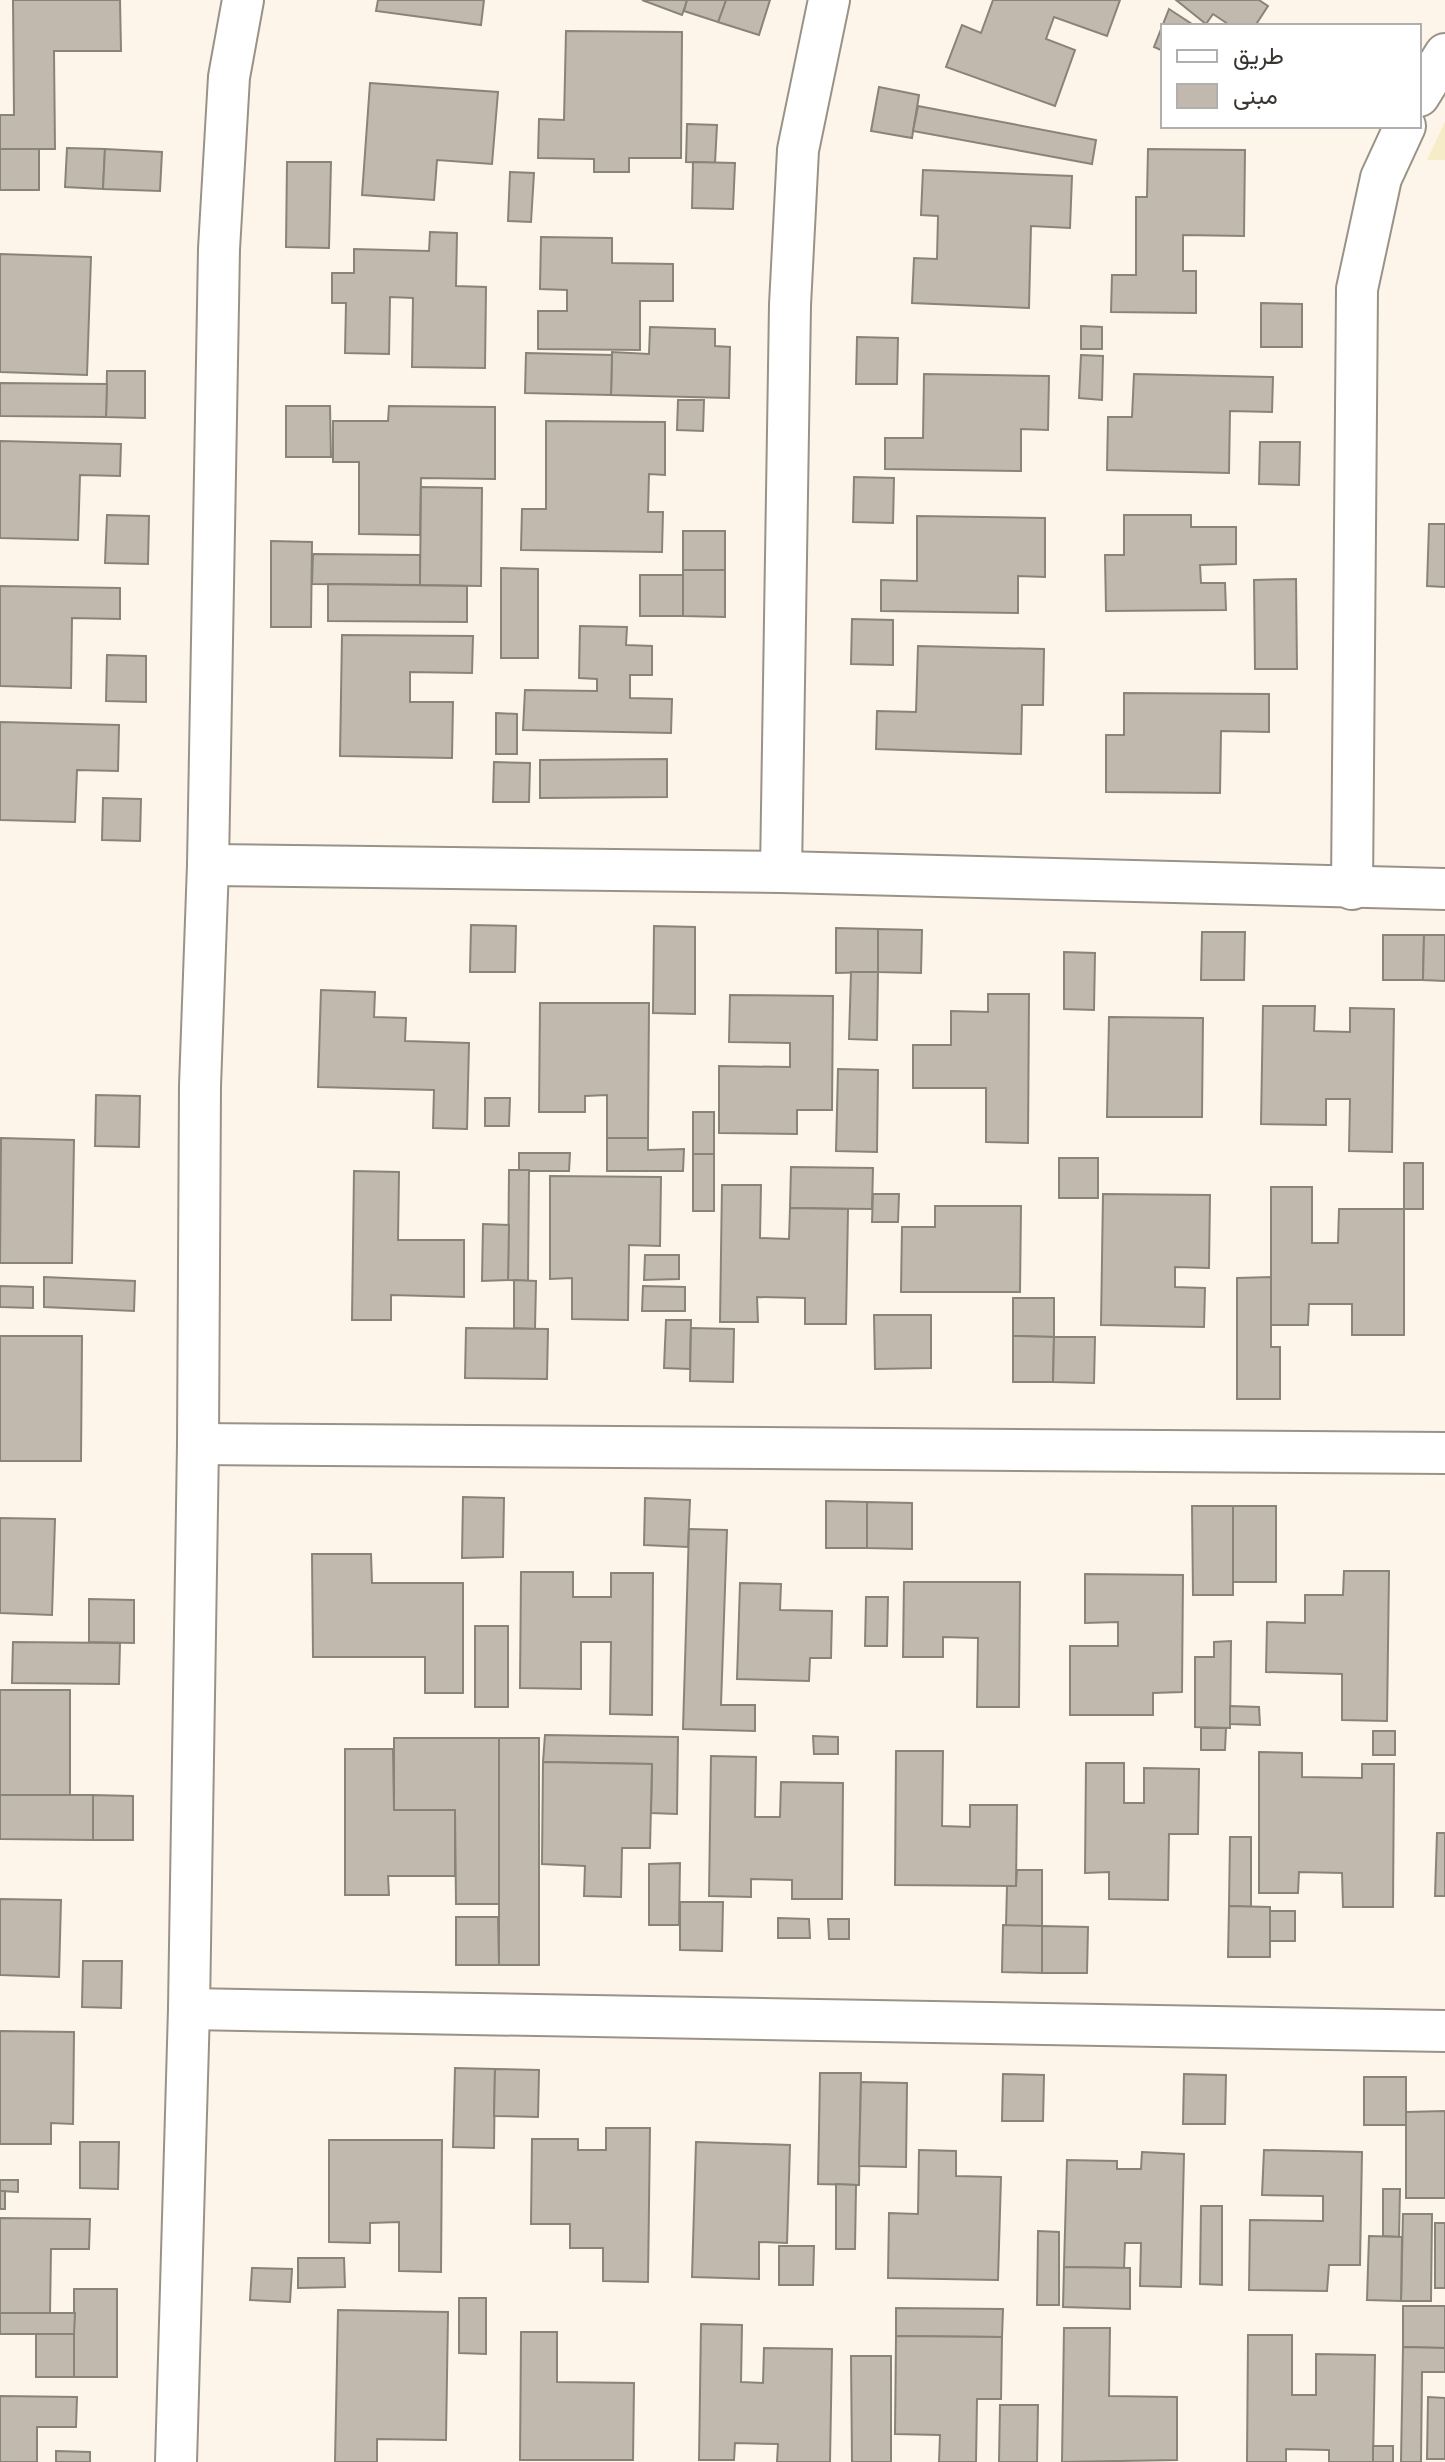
<svg xmlns="http://www.w3.org/2000/svg" width="1445" height="2462" font-family="Mulish,Vazirmatn,sans-serif">
<style>
.sand{fill:#f6ecc7}
.building{fill:#c1b9ae;stroke:#8a8379;stroke-width:2}
.lines{fill:none;stroke-linecap:round;stroke-linejoin:round}
.minor-casing{stroke:#999287;stroke-width:44}
.minor{stroke:#fff;stroke-width:40}
</style>
<rect width="100%" height="100%" fill="#fdf5e9"/>
<path class="sand" d="M1445,122V160H1427Z"/>
<g class="building">
<path d="M13,0H120L121,51H54L55,149H0V115H14Z"/>
<path d="M378,0H484L481,25L376,11Z"/>
<path d="M642,0H685L687,1L682,15Z"/>
<path d="M726,0H770L759,35L718,22Z"/>
<path d="M726,0L718,22L684,11L687,0Z"/>
<path d="M993,0H992H1120L1107,36L1054,17L1046,39L1075,50L1055,106L946,67L962,25L981,33Z"/>
<path d="M1176,0H1259L1268,6L1255,26H1231L1213,14L1206,24Z"/>
<path d="M1169,9L1195,26H1163V51L1154,47Z"/>
<path d="M566,31L682,32L681,158H629V172H594V159L538,158L539,119L564,120Z"/>
<path d="M370,83L498,92L492,164L437,160L434,200L362,195Z"/>
<path d="M879,87L919,95L912,138L871,131Z"/>
<path d="M918,106L1096,140L1092,164L913,131Z"/>
<path d="M687,124L717,125L715,163L686,162Z"/>
<path d="M67,148L105,149L103,189L65,187Z"/>
<rect x="0" y="149" width="39" height="41"/>
<path d="M105,149L162,152L160,191L103,189Z"/>
<path d="M1148,149L1245,150L1244,236L1183,235V271H1196V313L1111,312L1112,275H1136V197H1147Z"/>
<path d="M287,162H331L329,248L286,247Z"/>
<path d="M693,162L735,163L733,209L692,208Z"/>
<path d="M923,170L1072,176L1070,228L1031,226L1029,308L912,303L914,258L937,259L938,216L921,215Z"/>
<path d="M510,172L534,173L531,222L508,221Z"/>
<path d="M430,232L457,233L456,286L486,287L485,368L412,367L413,298L390,297L389,354L345,353L346,303H332V273H354V249L429,251Z"/>
<path d="M541,237L612,238V263L673,264V301H640V350L538,349V311H567V290L540,289Z"/>
<path d="M0,254L91,257L87,375L0,372Z"/>
<path d="M1261,303L1302,304V347H1261Z"/>
<path d="M1081,326L1102,327V349H1081Z"/>
<path d="M650,327L715,329V346L730,347L729,398L611,395L612,352L649,354Z"/>
<path d="M857,337L898,338L897,384H856Z"/>
<path d="M526,353L612,355L611,395L525,393Z"/>
<path d="M1081,355L1103,356L1102,400L1079,398Z"/>
<path d="M107,371H145V418L106,417Z"/>
<path d="M924,374L1049,376L1048,430L1021,429V471L885,469V438H923Z"/>
<path d="M1134,374L1273,377L1272,412L1230,411L1229,473L1107,470L1108,417H1132Z"/>
<path d="M0,383L107,384L106,417L0,416Z"/>
<path d="M678,400H704L703,431L677,430Z"/>
<path d="M286,406H330L331,457H286Z"/>
<path d="M389,406L495,407V479L421,478L420,535L359,534V462H333V421H388Z"/>
<path d="M546,421L665,422V475L649,474L648,512H663L662,552L521,550L522,509H546Z"/>
<path d="M0,441L121,444L120,476L80,475L78,540L0,538Z"/>
<path d="M1260,442H1300L1299,485L1259,484Z"/>
<path d="M854,477L894,478L893,523L853,522Z"/>
<path d="M421,487L482,488L481,586L420,585Z"/>
<path d="M107,515L149,516L148,564L105,563Z"/>
<path d="M1124,515H1191V527H1236V564L1200,565L1201,583H1225L1226,610L1106,611L1105,555H1124Z"/>
<path d="M917,516L1045,518V577L1018,576V613L881,611V580L917,581Z"/>
<path d="M1429,524H1445V587L1427,586Z"/>
<rect x="683" y="531" width="42" height="39"/>
<path d="M271,541L312,542L311,627H271Z"/>
<path d="M313,554L420,555V585L312,584Z"/>
<path d="M501,568L538,569V658H501Z"/>
<path d="M683,570H725V617L683,616Z"/>
<rect x="640" y="575" width="43" height="41"/>
<path d="M1296,579L1297,669H1255L1254,580Z"/>
<path d="M328,584L467,586V622L328,621Z"/>
<path d="M0,586L120,588V619L72,618L71,688L0,686Z"/>
<path d="M852,619L893,620V665L851,664Z"/>
<path d="M580,626L627,627L626,645L652,646V675H630V698L672,699L671,733L523,730L525,690L597,691V679L579,678Z"/>
<path d="M342,635L473,636L472,673L410,672V702H453L452,758L340,756Z"/>
<path d="M918,646L1044,649L1043,705H1022L1021,754L876,749L877,711L916,712Z"/>
<path d="M107,655L146,656V702L106,701Z"/>
<path d="M1124,693L1269,694V732L1221,731L1220,793L1106,792V735H1124Z"/>
<path d="M496,713L517,714V754H496Z"/>
<path d="M0,722L119,725L118,771L77,770L75,822L0,820Z"/>
<path d="M667,759V797L540,798V760Z"/>
<path d="M494,762L530,763L529,802H493Z"/>
<path d="M103,798L141,799L140,841L102,840Z"/>
<path d="M471,925L516,926L515,972H470Z"/>
<path d="M654,926L695,927V1014L653,1013Z"/>
<path d="M836,928L878,929V972L836,973Z"/>
<path d="M878,929L922,930L921,973L878,972Z"/>
<path d="M1202,932H1245L1244,980H1201Z"/>
<path d="M1383,935H1424L1423,980H1383Z"/>
<path d="M1424,935H1445V981L1423,980Z"/>
<path d="M1064,952L1095,953L1094,1010L1064,1009Z"/>
<path d="M851,972H878L877,1040L849,1039Z"/>
<path d="M321,990L375,992L374,1017L406,1018L405,1041L469,1043L467,1129L433,1128L434,1090L318,1087Z"/>
<path d="M988,994H1029L1028,1143L986,1142V1088H913V1045H951V1011L988,1012Z"/>
<path d="M730,995L833,996L832,1110H797V1134L719,1133V1066L790,1067V1043L729,1042Z"/>
<path d="M540,1003H649L648,1138H607V1095L585,1096V1112H539Z"/>
<path d="M1263,1006H1315L1314,1031L1350,1032V1008L1394,1009L1392,1152L1349,1151L1350,1099H1326V1125L1261,1124Z"/>
<path d="M1109,1017L1203,1018L1202,1117H1107Z"/>
<path d="M838,1069L878,1070L877,1152L836,1151Z"/>
<path d="M96,1095L140,1096L139,1147L95,1146Z"/>
<path d="M485,1098H510L509,1126H485Z"/>
<rect x="693" y="1112" width="21" height="42"/>
<path d="M1,1138L74,1140L72,1263H0Z"/>
<path d="M607,1138H648V1150L684,1149L683,1171H607Z"/>
<path d="M519,1153H570L569,1171H519Z"/>
<rect x="693" y="1154" width="21" height="57"/>
<rect x="1059" y="1158" width="39" height="40"/>
<rect x="1404" y="1163" width="19" height="46"/>
<path d="M791,1167L873,1168L872,1209L790,1208Z"/>
<path d="M509,1170H529L528,1281L508,1280Z"/>
<path d="M354,1171L399,1172L398,1240H464V1297L391,1295V1320H352Z"/>
<path d="M550,1176L661,1177L660,1246L629,1245L628,1320L572,1319V1278L550,1279Z"/>
<path d="M722,1185H761L760,1238L789,1239L790,1208L848,1209L846,1324H805V1298L757,1297L758,1322H720Z"/>
<path d="M1271,1187H1312V1243H1338L1339,1209H1404V1335H1352V1304H1309L1308,1325H1271Z"/>
<path d="M873,1194H899L898,1222H872Z"/>
<path d="M1103,1194L1210,1195L1209,1268L1175,1267V1287L1205,1288L1204,1327L1101,1325Z"/>
<path d="M935,1206H1021L1020,1292H901L902,1227H935Z"/>
<path d="M483,1224L509,1225L508,1280L482,1281Z"/>
<path d="M645,1255H679V1279L644,1280Z"/>
<path d="M44,1277L135,1281L134,1311L44,1307Z"/>
<path d="M1271,1277V1347H1280V1399H1237V1278Z"/>
<path d="M514,1280L536,1281L535,1329L514,1328Z"/>
<path d="M0,1286L33,1287V1308L0,1307Z"/>
<path d="M643,1286L685,1287V1311H642Z"/>
<path d="M1013,1298H1054V1337L1013,1336Z"/>
<path d="M874,1315H931V1368L875,1369Z"/>
<path d="M666,1320H691L690,1369L664,1368Z"/>
<path d="M466,1328L548,1329L547,1379L465,1378Z"/>
<path d="M691,1328L734,1329L733,1382L690,1381Z"/>
<path d="M0,1336H82L81,1461H0Z"/>
<path d="M1013,1336L1054,1337L1053,1382H1013Z"/>
<path d="M1054,1337H1095L1094,1383L1053,1382Z"/>
<path d="M463,1497L504,1498L503,1557L462,1558Z"/>
<path d="M645,1498L690,1500L688,1547L644,1545Z"/>
<path d="M826,1501L867,1502V1548H826Z"/>
<path d="M867,1502L912,1503V1549L867,1548Z"/>
<path d="M1192,1506H1233V1595H1193Z"/>
<rect x="1233" y="1506" width="43" height="76"/>
<path d="M0,1518L55,1519L52,1615L0,1613Z"/>
<path d="M689,1529L727,1530L721,1705H755V1731L683,1729Z"/>
<path d="M312,1554H371L372,1583H463V1693H425V1657H313Z"/>
<path d="M1344,1571H1389L1387,1721L1342,1720V1674L1266,1672L1267,1622L1305,1623V1595H1343Z"/>
<path d="M521,1572H573V1597H611V1573H653L652,1715L610,1714L611,1642H581V1689L520,1688Z"/>
<path d="M1085,1574L1183,1575L1182,1692L1153,1693V1715H1070V1646H1118V1622L1085,1623Z"/>
<path d="M904,1582H1020L1019,1707H977L978,1638L943,1637V1657H903Z"/>
<path d="M740,1583L781,1584L780,1610L832,1611L831,1658H810L809,1681L737,1679Z"/>
<path d="M866,1597H888L887,1646H865Z"/>
<path d="M89,1599L134,1600V1643L89,1642Z"/>
<rect x="475" y="1626" width="33" height="81"/>
<path d="M1231,1641L1230,1728L1195,1727V1657H1214V1642Z"/>
<path d="M13,1642L120,1643L119,1684L12,1683Z"/>
<rect x="0" y="1690" width="70" height="105"/>
<path d="M1230,1706L1259,1707L1260,1725L1230,1724Z"/>
<path d="M1201,1728H1226L1225,1750H1201Z"/>
<rect x="1373" y="1731" width="22" height="24"/>
<path d="M545,1735L678,1737L677,1814L651,1813L652,1764L543,1762Z"/>
<path d="M813,1736L838,1737V1754H814Z"/>
<path d="M394,1738H499V1904H456L455,1810H394Z"/>
<rect x="499" y="1738" width="40" height="227"/>
<path d="M345,1749H393L394,1810H455V1876H388L389,1895H345Z"/>
<path d="M896,1751H943L942,1826L970,1827V1805H1017L1016,1886L895,1885Z"/>
<path d="M1259,1752L1302,1753V1777L1362,1778V1764H1394L1393,1907H1343L1342,1873L1299,1872L1298,1893H1259Z"/>
<path d="M711,1756L756,1757L755,1817H780L781,1782L843,1783L842,1899H792V1880L751,1879V1897L709,1896Z"/>
<path d="M543,1762L652,1764L650,1848H622L621,1897L584,1896L585,1866L542,1864Z"/>
<path d="M1086,1763H1124V1803H1144V1768L1199,1769L1198,1834H1169L1168,1900L1109,1899V1872L1085,1873Z"/>
<path d="M0,1795H93V1840L0,1839Z"/>
<path d="M93,1795L133,1796V1840H93Z"/>
<path d="M1437,1833H1445V1896H1435Z"/>
<path d="M1230,1837H1251V1907L1229,1906Z"/>
<path d="M680,1863L679,1925H649V1864Z"/>
<path d="M1017,1870H1042V1926H1006L1007,1886H1016Z"/>
<path d="M0,1899L61,1900L59,1977L0,1975Z"/>
<path d="M680,1902H723L722,1951L680,1950Z"/>
<path d="M1229,1906L1270,1907V1957H1228Z"/>
<rect x="1270" y="1911" width="25" height="30"/>
<path d="M456,1917H498L499,1965H456Z"/>
<path d="M778,1918L809,1919L810,1938H778Z"/>
<path d="M828,1919H849V1939H829Z"/>
<path d="M1003,1925L1042,1926V1973L1002,1972Z"/>
<path d="M1042,1926L1088,1927L1087,1973H1042Z"/>
<path d="M83,1961H122L121,2008L82,2007Z"/>
<path d="M0,2031L74,2032L73,2124L51,2123V2144H0Z"/>
<path d="M455,2068L495,2069L494,2148L453,2147Z"/>
<path d="M495,2069L539,2070L538,2117L494,2116Z"/>
<path d="M820,2073H861L859,2185L818,2184Z"/>
<path d="M1003,2074L1044,2075L1043,2121H1002Z"/>
<path d="M1184,2074L1226,2075L1225,2124H1183Z"/>
<rect x="1364" y="2077" width="42" height="48"/>
<path d="M861,2082L907,2083L906,2167L859,2166Z"/>
<path d="M1445,2111V2198H1406V2112Z"/>
<path d="M606,2128H650L648,2282L603,2281V2248H570V2224H531L532,2139H578V2150H606Z"/>
<path d="M329,2140H442L441,2272L399,2271V2222L370,2223V2243L329,2242Z"/>
<path d="M80,2142H119L118,2189L80,2188Z"/>
<path d="M696,2142L790,2145L787,2243L759,2242V2279L692,2277Z"/>
<path d="M919,2150L956,2151V2176L1001,2177L998,2280L888,2278L889,2213L918,2214Z"/>
<path d="M1264,2150L1362,2152L1360,2265H1329L1327,2291L1249,2290L1250,2220L1323,2221V2196L1262,2195Z"/>
<path d="M1142,2152L1184,2154L1181,2287L1140,2286L1141,2243H1125L1124,2268L1064,2267L1067,2160L1117,2161V2169H1141Z"/>
<path d="M0,2180H18V2192L0,2191Z"/>
<path d="M836,2184L856,2185L855,2249H836Z"/>
<path d="M1383,2189H1400L1399,2237L1383,2236Z"/>
<rect x="0" y="2191" width="5" height="18"/>
<path d="M1201,2206H1222V2285L1200,2284Z"/>
<path d="M1403,2214H1432L1431,2301H1401Z"/>
<path d="M0,2218L90,2219L89,2249H51L50,2314L0,2313Z"/>
<rect x="1435" y="2223" width="10" height="65"/>
<path d="M1038,2231L1059,2232V2305H1037Z"/>
<path d="M1369,2236L1402,2237L1401,2301L1367,2300Z"/>
<path d="M779,2246H814L813,2285H779Z"/>
<path d="M298,2258H344L345,2287L298,2288Z"/>
<path d="M1064,2267L1130,2268V2309L1063,2307Z"/>
<path d="M252,2268L292,2269L290,2302L250,2300Z"/>
<rect x="74" y="2289" width="43" height="88"/>
<path d="M459,2298H486V2354L459,2353Z"/>
<path d="M1403,2306H1445V2348L1403,2347Z"/>
<path d="M896,2308L1003,2309L1002,2337L896,2336Z"/>
<path d="M338,2310L448,2312L446,2440L377,2439V2462H335Z"/>
<path d="M0,2313H75L74,2334H0Z"/>
<path d="M701,2324L742,2325L741,2382L763,2383L764,2348L832,2349L830,2462H777L778,2444L735,2443L734,2460H699Z"/>
<path d="M1064,2328H1110L1109,2396L1177,2397V2460L1062,2462Z"/>
<path d="M521,2332H557V2382L634,2383L633,2460H520Z"/>
<rect x="36" y="2334" width="38" height="43"/>
<path d="M1248,2335H1292V2395H1316V2354L1375,2355L1373,2462H1329V2450L1286,2449V2462H1247Z"/>
<path d="M896,2336L1002,2337L1001,2399H977L976,2462H939L940,2435L895,2434Z"/>
<path d="M1403,2347L1445,2348V2372H1422L1421,2462H1401Z"/>
<path d="M851,2356H891V2462H852Z"/>
<path d="M0,2396L77,2397L76,2427H37V2462H0Z"/>
<path d="M1428,2397L1445,2398V2459H1427Z"/>
<path d="M1000,2405H1038L1037,2462H999Z"/>
<rect x="1373" y="2446" width="20" height="16"/>
<path d="M56,2451L90,2452V2462H56Z"/>
</g>
<g class="lines">
<defs>
<g id="minor">
<path d="M1419,96L1445,54"/>
<path d="M208,865L781,872L1445,889"/>
<path d="M781,872L790,305L798,150L829,0"/>
<path d="M1352,889L1357,289L1381,178L1405,126"/>
<path d="M198,1444L1445,1453"/>
<path d="M189,2009L1445,2031"/>
<path d="M176,2462L189,2009L198,1444L200,1086L208,865L219,249L229,77L243,0"/>
</g>
</defs>
<use href="#minor" class="minor-casing"/>
<use href="#minor" class="minor"/>
</g>
<rect x="1161" y="24" width="260" height="104" fill="#ffffff" stroke="#b0afad" stroke-width="2"/>
<rect x="1177" y="50" width="40" height="12" fill="#ffffff" stroke="#b0afad" stroke-width="2"/>
<text x="1233" y="64" font-size="24" fill="#393632">طريق</text>
<rect x="1177" y="84" width="40" height="24" fill="#c1b9ae" stroke="#b0afad" stroke-width="2"/>
<text x="1233" y="104" font-size="24" fill="#393632">مبنى</text>
</svg>
